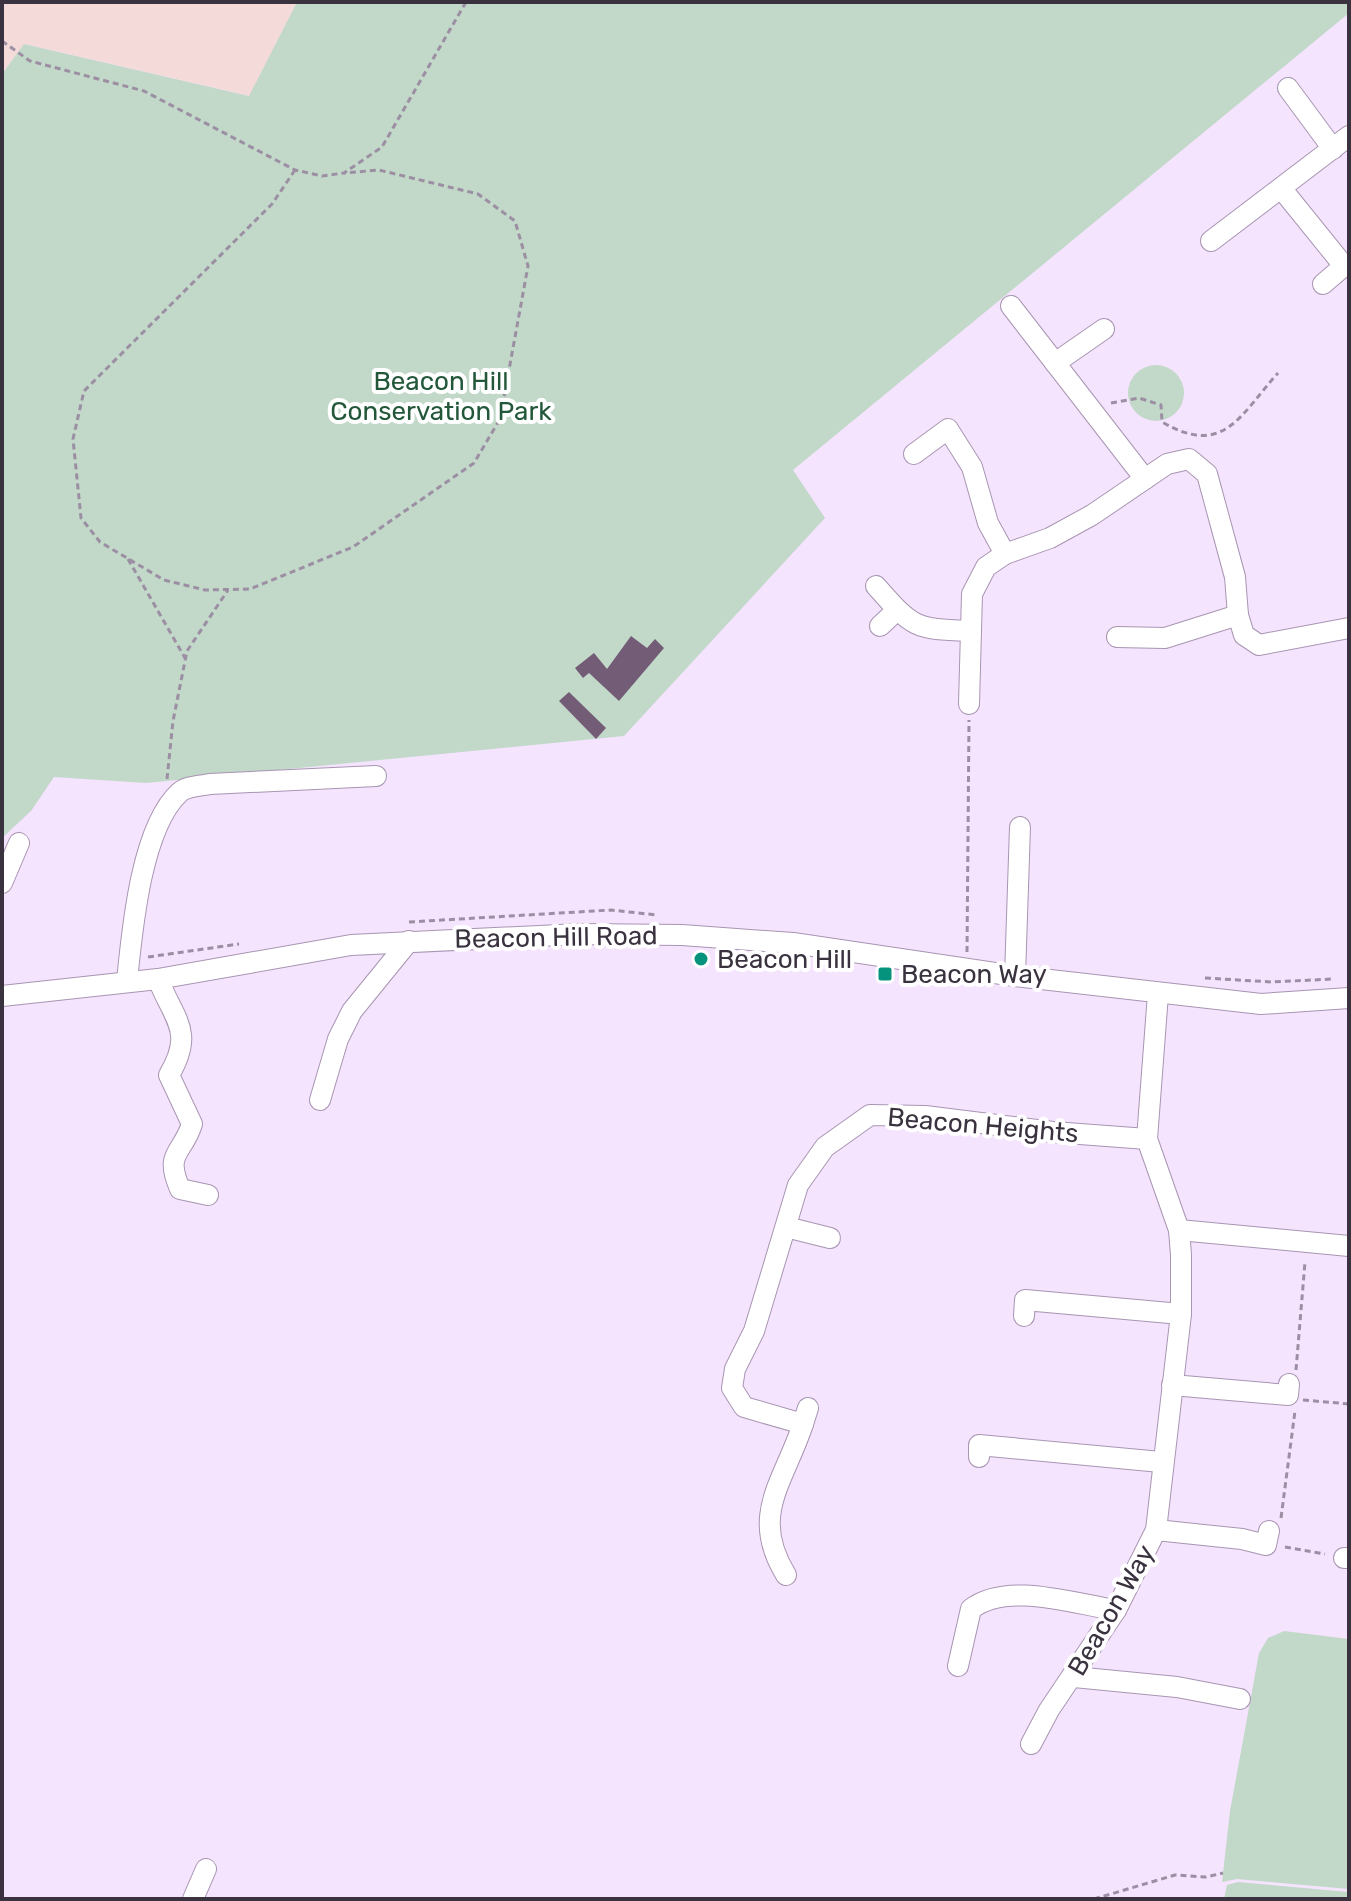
<svg xmlns="http://www.w3.org/2000/svg" width="1351" height="1901" font-family="Rubik,sans-serif">
<style>
.industrial{fill:#f5dada}
.green{fill:#c2d8c9}
.building{fill:#735c75}
.lines{fill:none;stroke-linecap:round;stroke-linejoin:round}
.minor-casing{stroke:#a895b2;stroke-width:22}
.path{stroke:#9c8fa3;stroke-width:3;stroke-dasharray:6 4;stroke-linecap:butt}
.minor{stroke:#fff;stroke-width:20}
.poi-dot{fill:#06937e;stroke:#fff;stroke-width:3}
.labels{text-anchor:middle;stroke-width:8;stroke-linejoin:round;paint-order:stroke}
.park-label{font-size:26px;fill:#225739;stroke:#fff}
.street-label{font-size:26px;fill:#3a323f;stroke:#fff}
.poi-label{font-size:26px;fill:#3a323f;stroke:#fff;text-anchor:start}
</style>
<rect width="100%" height="100%" fill="#f5e4fe"/>
<path class="industrial" d="M2,2H297L250,96L25,44L2,73Z"/>
<g class="green">
<path d="M297,2H1349V13L793,470L825,518L624,736L146,783L54,777L31,811L2,838V74L24,44L249,96Z"/>
<circle cx="1156" cy="393" r="28"/>
<path d="M1284,1631L1349,1639V1889L1237,1879L1222,1882L1230,1811L1259,1653L1268,1638Z"/>
<path d="M1238,1882L1349,1892V1899H1224L1227,1885Z"/>
</g>
<g class="building">
<path d="M631,636L647,648L655,639L664,648L619,701L589,673L583,678L575,668L594,653L607,669Z"/>
<path d="M569,692L606,728L596,739L559,701Z"/>
</g>
<g class="lines">
<defs>
<g id="minor">
<path d="M1288,88L1333,149"/>
<path d="M1281,188L1344,266L1323,284"/>
<path d="M1211,241L1349,136"/>
<path d="M1011,306L1145,479"/>
<path d="M1055,363L1104,329"/>
<path d="M914,454L948,429L972,467L988,523L1005,554"/>
<path d="M876,586C913,628 914,629 970,631"/>
<path d="M880,626L897,610"/>
<path d="M1117,637L1165,638L1238,615"/>
<path d="M969,704L972,594L986,567L1005,554L1050,538L1092,515L1167,464L1189,459L1207,474L1235,577L1238,615L1244,635L1259,645L1349,628"/>
<path d="M2,883L19,843"/>
<path d="M1015,976L1020,827"/>
<path d="M158,979C174,1020 195,1031 169,1075L192,1124C182,1155 164,1152 180,1189L208,1195"/>
<path d="M127,981C132,931 141,827 180,792C187,786 201,786 210,784L376,776"/>
<path d="M2,996L158,979L351,945L580,934L682,935L793,943L1015,976L1261,1004L1349,998"/>
<path d="M320,1100L338,1039L352,1011L409,941"/>
<path d="M786,1227L830,1238"/>
<path d="M1179,1230L1349,1246"/>
<path d="M1024,1316L1025,1300L1181,1314"/>
<path d="M1172,1385L1288,1395L1289,1384"/>
<path d="M808,1408L803,1424L744,1407L732,1388L735,1369L754,1331L798,1185L825,1147L870,1115L925,1116L1053,1132L1147,1139"/>
<path d="M979,1457V1445L1161,1462"/>
<path d="M1156,1530L1242,1539L1266,1545L1269,1531"/>
<path d="M1344,1558H1349"/>
<path d="M786,1575C749,1515 784,1482 803,1424"/>
<path d="M958,1666L971,1609C1007,1581 1074,1604 1116,1610"/>
<path d="M1074,1677L1177,1687L1240,1699"/>
<path d="M1031,1744L1049,1710L1116,1610L1156,1530L1181,1314V1255L1179,1230L1147,1139L1158,994"/>
<path d="M193,1899L206,1869"/>
</g>
</defs>
<use href="#minor" class="minor-casing"/>
<g class="path">
<path d="M2,41L30,61L144,91L295,170L322,176L344,173L382,147L466,2"/>
<path d="M295,170L272,204L84,391L73,439L81,518L100,542L164,580L205,590L250,589L353,547L474,463L500,419L528,266L515,221L478,194L379,170L344,173"/>
<path d="M1111,403L1139,398L1161,405L1162,422C1224,458 1240,415 1278,373"/>
<path d="M128,559L185,658"/>
<path d="M167,779L173,721L187,651L228,590"/>
<path d="M409,922L611,910L657,915"/>
<path d="M967,952L969,720"/>
<path d="M148,957L239,944"/>
<path d="M1205,978L1272,982L1333,979"/>
<path d="M1296,1370L1305,1262"/>
<path d="M1303,1400L1349,1404"/>
<path d="M1281,1518L1295,1411"/>
<path d="M1285,1547L1325,1554"/>
<path d="M1094,1899L1175,1875L1206,1877L1223,1873"/>
</g>
<use href="#minor" class="minor"/>
</g>
<g class="poi-dot">
<circle cx="701" cy="959" r="8"/>
<rect x="877" y="966" width="16" height="16" rx="4"/>
</g>
<g class="labels">
<g class="park-label">
<text x="441" y="390">Beacon Hill<tspan x="441" dy="30">Conservation Park</tspan></text>
</g>
<g class="street-label">
<text transform="translate(556 937) rotate(-1)" y="9">Beacon Hill Road</text>
<text transform="translate(983 1125) rotate(5)" y="9">Beacon Heights</text>
<text transform="translate(1111 1610) rotate(-60)" y="9">Beacon Way</text>
</g>
<g class="poi-label">
<text x="717" y="968">Beacon Hill</text>
<text x="901" y="983">Beacon Way</text>
</g>
</g>
<rect width="1351" height="1901" fill="none" stroke="#3a323f" stroke-width="8"/>
</svg>
